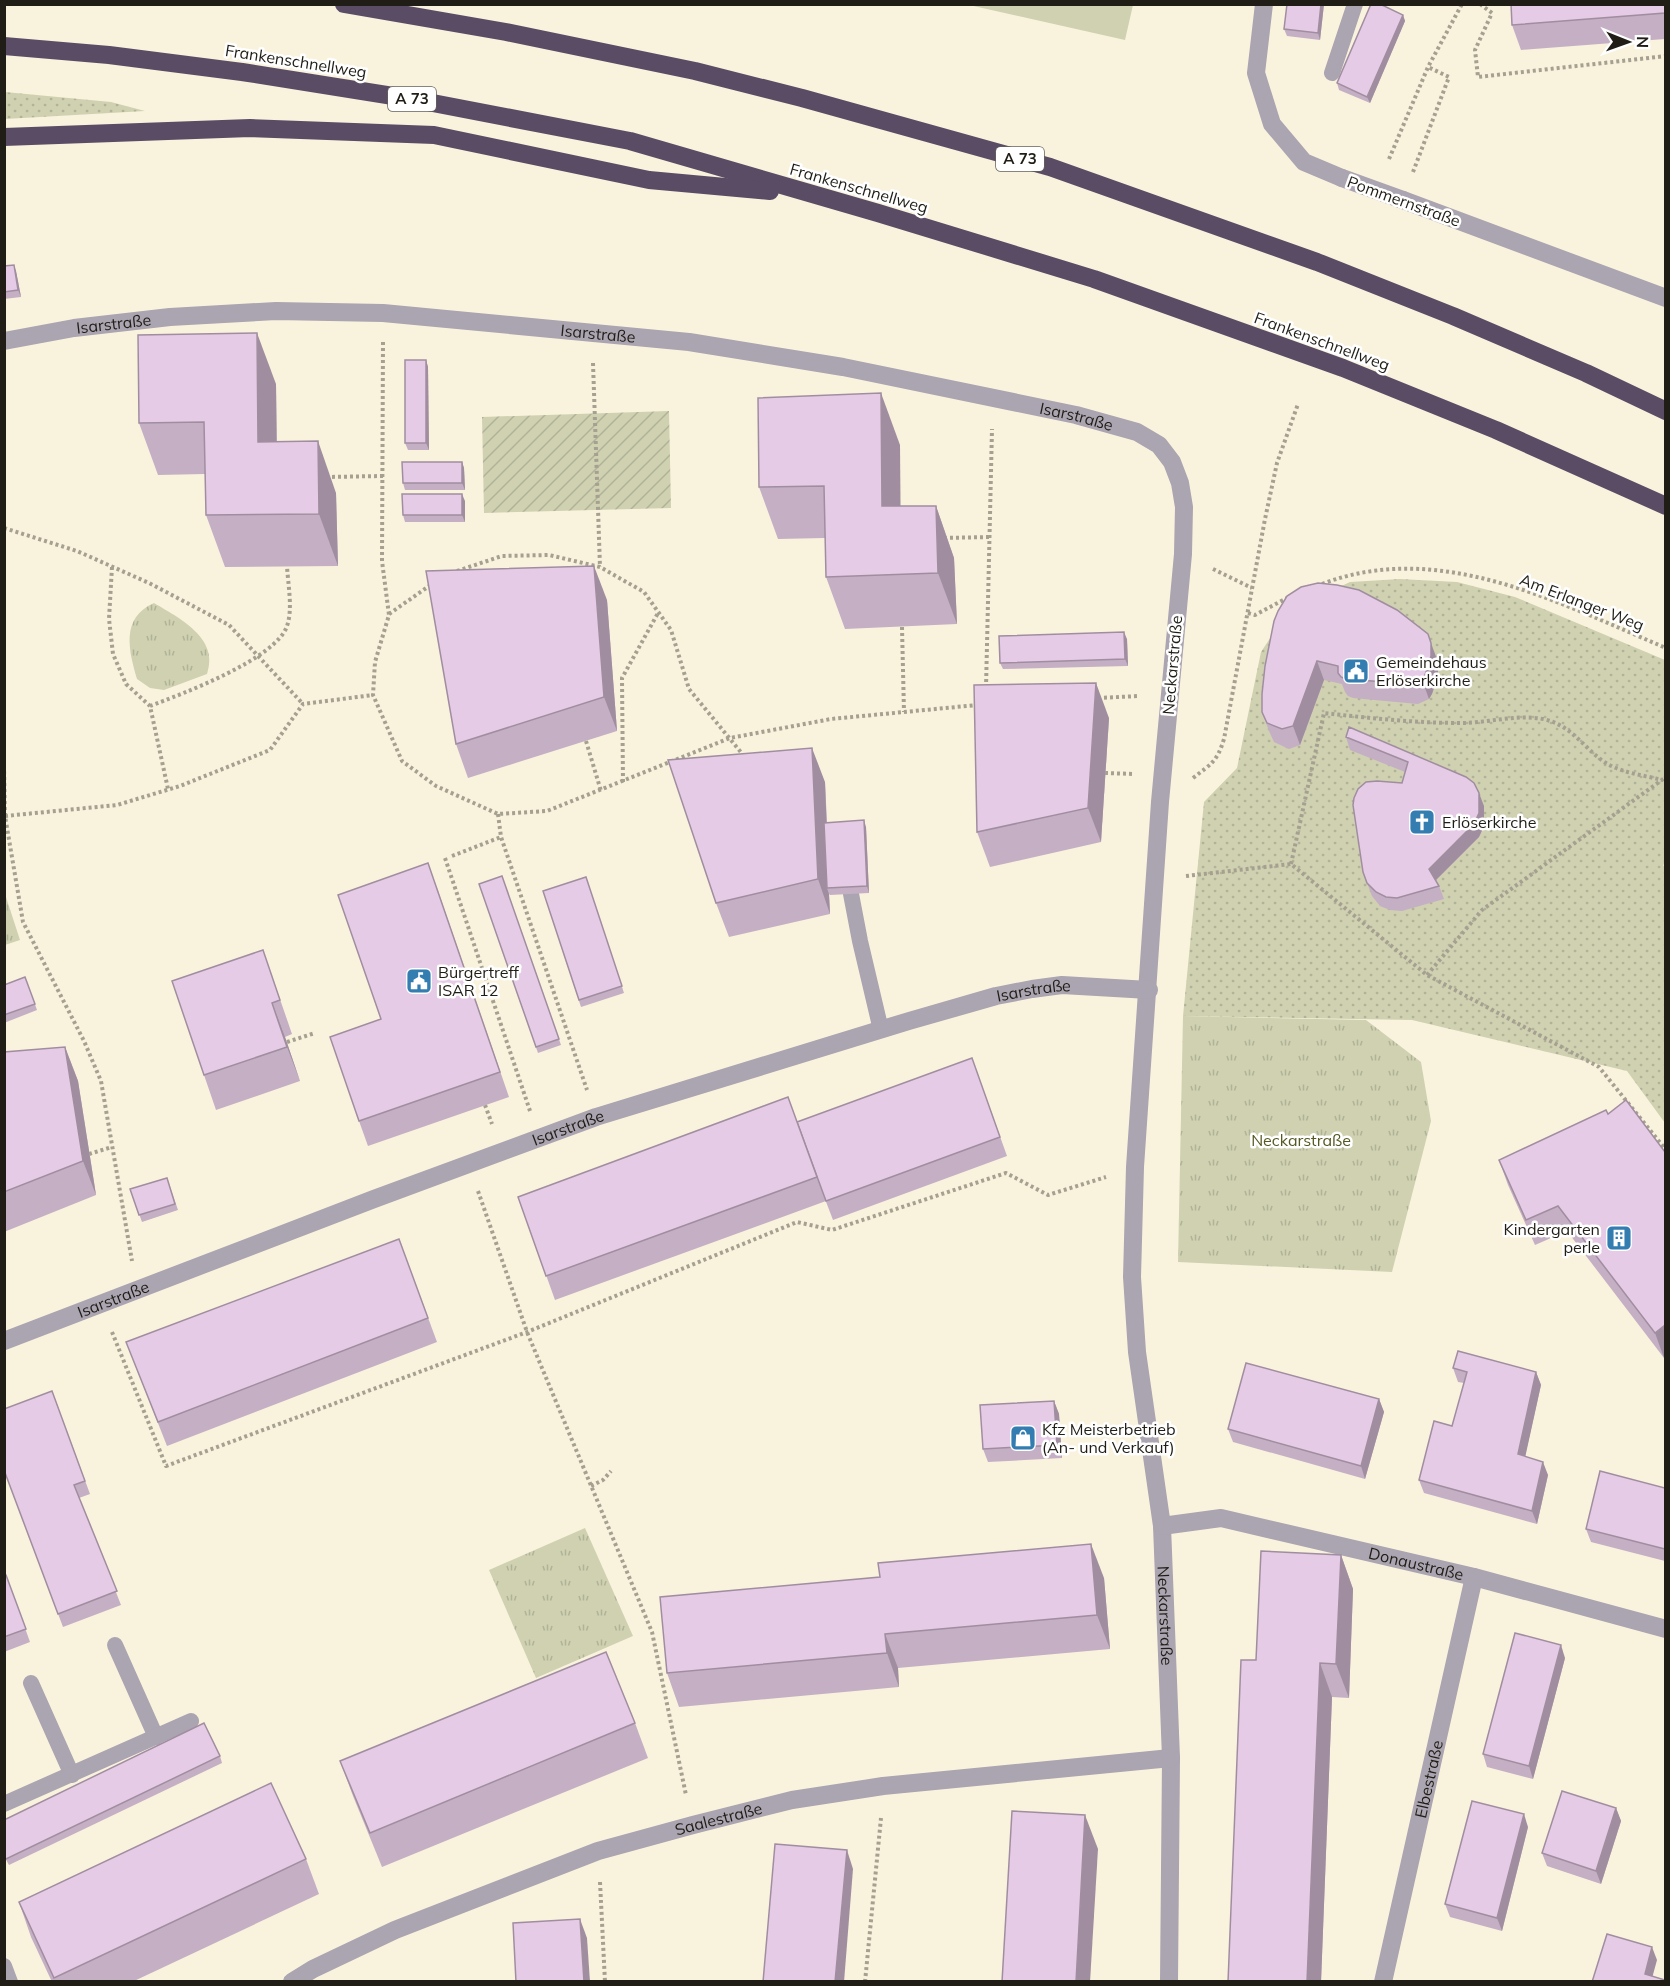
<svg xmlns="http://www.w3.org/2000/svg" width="1670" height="1986" font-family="Mulish,sans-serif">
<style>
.grass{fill:url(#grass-dots)}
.park{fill:url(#park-tufts)}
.garden{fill:url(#garden-furrows)}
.pitch{fill:#cfd1b1}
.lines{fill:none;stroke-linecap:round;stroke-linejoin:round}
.path{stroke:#a5a090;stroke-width:4;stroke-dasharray:3 3;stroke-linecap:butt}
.lane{stroke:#aba4b1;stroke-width:16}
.street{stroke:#aba4b1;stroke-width:18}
.highway{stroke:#5b4c66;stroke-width:18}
.street-bridge{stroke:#aba4b1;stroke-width:18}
.wall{fill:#c5afc5}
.shaded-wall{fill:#a08ea0}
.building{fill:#e5cbe5;stroke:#a08ea0;stroke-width:1.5}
.labels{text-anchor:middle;stroke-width:5;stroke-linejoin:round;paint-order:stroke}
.shield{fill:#fff;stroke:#63615c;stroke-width:1.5}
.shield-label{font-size:15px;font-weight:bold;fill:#201d16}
.street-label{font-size:16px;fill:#201d16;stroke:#fff}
.poi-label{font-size:16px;fill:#201d16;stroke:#fff;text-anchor:start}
.park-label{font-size:16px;fill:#565821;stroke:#fff}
</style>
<defs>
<pattern id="grass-dots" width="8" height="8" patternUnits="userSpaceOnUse" patternTransform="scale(1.5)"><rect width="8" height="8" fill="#cfd1b1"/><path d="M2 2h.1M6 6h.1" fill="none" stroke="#b1b398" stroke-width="1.8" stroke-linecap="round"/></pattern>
<pattern id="park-tufts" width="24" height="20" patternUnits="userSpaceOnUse" patternTransform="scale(1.5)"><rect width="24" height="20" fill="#cfd1b1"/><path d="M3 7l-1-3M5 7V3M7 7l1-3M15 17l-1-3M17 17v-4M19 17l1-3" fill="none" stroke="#b1b398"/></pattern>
<pattern id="garden-furrows" width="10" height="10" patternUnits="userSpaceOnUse" patternTransform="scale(1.5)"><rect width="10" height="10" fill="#cfd1b1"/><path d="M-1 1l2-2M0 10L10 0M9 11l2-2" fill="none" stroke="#b1b398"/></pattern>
</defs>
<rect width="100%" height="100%" fill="#f9f3de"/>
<g class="grass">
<path d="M5,92L111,102L145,111L5,119Z"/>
<path d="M1400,579L1457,582L1515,597L1665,660L1666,863L1663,865L1666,869L1665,1123L1627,1071L1412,1020L1183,1016L1204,802L1237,768L1261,652L1288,611L1350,582Z"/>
</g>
<g class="park">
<path d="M154,603C179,618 220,638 207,674L164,690L150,688L137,679C129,651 120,618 154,603Z"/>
<path d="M5,894L20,940L5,945H4Z"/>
<path d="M1183,1016L1366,1020L1421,1062L1431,1121L1392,1272L1178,1262Z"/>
<path d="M585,1528L633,1636L536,1678L489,1570Z"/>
</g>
<path class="garden" d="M669,411L671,508L484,513L482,417Z"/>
<path class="pitch" d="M969,5L1133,4V5L1125,40Z"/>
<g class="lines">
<g class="path">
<path d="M1480,4L1492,13L1475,50L1478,77L1666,56"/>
<path d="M1389,159L1428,67L1462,4"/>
<path d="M1413,172L1449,77L1428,67"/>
<path d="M383,342L382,561L389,615L375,662L373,695L402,761L436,786L498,814L547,811L730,738L831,719L977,705"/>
<path d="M593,363L600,567"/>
<path d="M326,477L383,476"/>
<path d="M4,528L77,551L149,583L229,625L303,704"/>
<path d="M944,538L989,537"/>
<path d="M112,567L109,619L113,654L126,684L150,706L168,789"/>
<path d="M1213,569L1252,588"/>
<path d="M457,571L502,556L549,555L600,567L644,592L671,630L689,689L744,756"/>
<path d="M1322,584C1439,539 1559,603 1666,648"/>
<path d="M1248,613L1255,615L1287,598"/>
<path d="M389,614L432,584"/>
<path d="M902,627L904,712"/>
<path d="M986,688L992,429"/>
<path d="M1098,698L1139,696"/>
<path d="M150,706C182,694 276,659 287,626C293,609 288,585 287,566"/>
<path d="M586,741L601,791"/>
<path d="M4,765L5,816L23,922L84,1041L101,1081L132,1261"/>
<path d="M1105,773L1134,774"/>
<path d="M1193,778C1211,764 1217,762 1224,739L1265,519L1277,463L1298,404"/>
<path d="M623,782L622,678L658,613"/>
<path d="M498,814L501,837L587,1090"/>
<path d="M5,816L117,805L180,786L270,750L303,704L373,695"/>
<path d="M452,856L501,837"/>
<path d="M445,858L530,1111"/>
<path d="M1291,864L1324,713C1369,718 1415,723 1461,723C1488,723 1516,714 1543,719C1572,725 1583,748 1606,763C1622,773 1643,775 1662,780"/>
<path d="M1186,876L1291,864L1427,975L1599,1067L1666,1150"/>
<path d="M1427,975L1482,910L1666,777"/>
<path d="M287,1042L315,1033"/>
<path d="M485,1105L492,1124"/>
<path d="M89,1154L112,1147"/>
<path d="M478,1191L527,1332L652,1632L686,1795"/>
<path d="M112,1332L166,1466L527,1332L797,1222L832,1230L1006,1173L1048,1195L1106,1177"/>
<path d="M591,1486L603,1480L611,1471"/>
<path d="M600,1882L605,1982"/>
<path d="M865,1982L881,1818"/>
</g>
<g class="lane">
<path d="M1332,73L1355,4"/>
<path d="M851,894L860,941L881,1030"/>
<path d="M115,1645L156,1737"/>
<path d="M31,1683L72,1775"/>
<path d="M4,1804L191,1721"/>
<path d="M4,1966L10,1982"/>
</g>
<g class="street">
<path d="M1264,4L1256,73L1272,124L1304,162L1342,178"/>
<path d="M1403,200L1666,298"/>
<path id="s1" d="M4,341L74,328L170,317L276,311L383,313L689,342L843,367L1076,415L1137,432L1159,445L1172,462L1180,483L1184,507L1183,554L1160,802L1135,1167L1132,1277L1137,1352L1162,1526L1171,1758L1169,1982"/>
<path id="s2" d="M4,1341L374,1199L596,1117L909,1021L996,996L1032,989L1062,985L1149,990"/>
<path id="s3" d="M1162,1526L1221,1518L1474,1577L1666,1629"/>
<path id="s4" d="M292,1982L313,1969L395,1930L598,1851L693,1825L792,1800L883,1786L1171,1758"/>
<path id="s5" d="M1383,1982L1474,1577"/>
</g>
<g class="highway">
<path d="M344,4L506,32L695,71L802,98L1050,167L1317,262L1453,316L1586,373L1666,411"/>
<path d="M4,46L109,55L242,72L412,99L630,141L878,213L1094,279L1343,368L1496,430L1666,506"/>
<path d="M4,137L250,128L434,135L649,180L770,191"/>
</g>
<path class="street-bridge" d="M1342,178L1403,200"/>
</g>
<g class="wall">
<path d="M1287,4H1324L1320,40L1287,36L1284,29Z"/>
<path d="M1665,4V39L1521,50L1512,25Z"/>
<path d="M1403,15L1405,21L1370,103L1339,90L1337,83Z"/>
<path d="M4,266L16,271L21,297L4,299Z"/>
<path d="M426,360L428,367L429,450H408L405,443Z"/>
<path d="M276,384L277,442L336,493L338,566L225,567L206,515L205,474L158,475L139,423Z"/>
<path d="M900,445V506H936L954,558L957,624L845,629L826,577L825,538L778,539L759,487Z"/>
<path d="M462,462L464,468L465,490H405L403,483Z"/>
<path d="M465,501V522H405L403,515Z"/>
<path d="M607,600L617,731L468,778L456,744Z"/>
<path d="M1274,621L1438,662V676L1432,694L1429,699L1418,704L1353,698L1348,696L1345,692L1342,684L1324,680L1300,745L1289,749L1274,742L1269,731L1262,712Z"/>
<path d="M1127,639L1128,666L1003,669L1000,663Z"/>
<path d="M1109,718L1101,842L990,867L977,832Z"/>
<path d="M1349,727L1484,806V826L1479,837L1436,880L1439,886L1444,899L1402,911L1390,910L1380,906L1372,896L1363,872L1402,783L1405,772L1350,750L1346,737Z"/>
<path d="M825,782L827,822L866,827L869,893L830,895L829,894L830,914L729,937L716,903Z"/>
<path d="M502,876L561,1045L538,1053L479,884Z"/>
<path d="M586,877L624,993L581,1007L543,891Z"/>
<path d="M437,888L509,1097L368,1146L359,1121L381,1019Z"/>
<path d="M263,950L292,1034L285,1037L300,1081L216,1110L204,1075Z"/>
<path d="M25,977L37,1010L4,1023V985Z"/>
<path d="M65,1047L78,1081L96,1195L4,1232V1052Z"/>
<path d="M972,1058L1007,1156L833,1220L820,1186L826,1201L555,1300L518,1197L801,1133Z"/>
<path d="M1606,1110L1664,1358L1567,1231L1535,1245L1508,1185L1499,1160Z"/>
<path d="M167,1178L178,1210L142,1222L130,1189Z"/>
<path d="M399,1239L437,1342L167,1446L126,1342Z"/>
<path d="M1453,1368L1536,1372L1541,1385L1525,1456L1548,1475L1537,1524L1424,1493L1419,1480L1452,1426L1464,1383L1458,1382Z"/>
<path d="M52,1391L90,1494L79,1498L121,1605L63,1627L4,1470Z"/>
<path d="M1379,1399L1384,1412L1365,1479L1233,1442L1228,1429Z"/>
<path d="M1054,1401L1059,1414L1062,1458L988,1462L983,1449Z"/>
<path d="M1665,1488V1561L1591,1542L1586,1529Z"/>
<path d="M1341,1555L1353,1589L1349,1698L1332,1697L1321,1982H1228L1256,1660Z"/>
<path d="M4,1575H6L30,1642L4,1652Z"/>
<path d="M1104,1578L1110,1649L898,1668L899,1687L679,1707L667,1673Z"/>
<path d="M1565,1658L1533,1779L1487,1767L1483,1754Z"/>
<path d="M635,1723L648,1758L382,1867L353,1796L340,1761Z"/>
<path d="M220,1756L222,1763L9,1865L4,1856V1820Z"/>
<path d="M1616,1808L1621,1821L1601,1884L1547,1866L1542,1853Z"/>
<path d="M1528,1827L1502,1931L1450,1917L1445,1904Z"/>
<path d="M306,1859L319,1894L132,1982H52L31,1937L19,1902Z"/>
</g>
<g class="shaded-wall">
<path d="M1321,4H1324L1320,40L1318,33Z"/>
<path d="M1403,15L1405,21L1370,103L1367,97Z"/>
<path d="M14,265L16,271L21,297L18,290Z"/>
<path d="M257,333L276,384L277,494L258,442Z"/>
<path d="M426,360L428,367L429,450L426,443Z"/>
<path d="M881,393L900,445L901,558L882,506Z"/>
<path d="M318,441L336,493L338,566L319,514Z"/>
<path d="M462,462L464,468L465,490L462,483Z"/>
<path d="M462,494L465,501V522L462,515Z"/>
<path d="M936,506L954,558L957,624L938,573Z"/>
<path d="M594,566L607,600L617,731L604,697Z"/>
<path d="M1124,632L1127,639L1128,666L1125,659Z"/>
<path d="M1431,643L1438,662V676L1432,694L1429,699L1422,680Z"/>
<path d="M1317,661L1324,680L1300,745L1293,726Z"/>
<path d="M1096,683L1109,718L1101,842L1088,808Z"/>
<path d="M812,748L825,782L829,888H827L829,894L830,914L818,879Z"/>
<path d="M1479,793L1484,806V826L1479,837L1434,882L1429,869Z"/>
<path d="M864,820L866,827L869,893L867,886Z"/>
<path d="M272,1003L285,1037L300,1081L287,1047Z"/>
<path d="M65,1047L78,1081L96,1195L83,1161Z"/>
<path d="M1665,1325V1357L1664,1358L1655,1333Z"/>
<path d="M1536,1372L1541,1385L1523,1467L1518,1454Z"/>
<path d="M1379,1399L1384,1412L1365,1479L1361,1466Z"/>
<path d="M1054,1401L1059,1414L1062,1458L1057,1445Z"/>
<path d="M1543,1462L1548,1475L1537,1524L1532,1511Z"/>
<path d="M1091,1544L1104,1578L1110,1649L1097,1615Z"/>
<path d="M1341,1555L1353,1589L1349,1698L1336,1664Z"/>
<path d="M885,1634L898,1668L899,1687L887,1653Z"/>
<path d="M1561,1645L1565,1658L1533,1779L1529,1766Z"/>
<path d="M1320,1663L1332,1697L1321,1982H1307Z"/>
<path d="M1616,1808L1621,1821L1601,1884L1596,1871Z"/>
<path d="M1524,1814L1528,1827L1502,1931L1497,1918Z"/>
<path d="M1085,1815L1098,1849L1090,1982H1076Z"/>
<path d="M847,1850L853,1869L844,1982H835Z"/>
<path d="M580,1919L587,1938L590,1982H584Z"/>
<path d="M1652,1947L1657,1960L1651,1982L1645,1974Z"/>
</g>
<g class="building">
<path d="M1287,4H1321L1318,33L1284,29Z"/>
<path d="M1371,4H1380L1403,15L1367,97L1337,83Z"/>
<path d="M1511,4H1665V13L1512,25Z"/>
<path d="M14,265L18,290L4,292V266Z"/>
<path d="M257,333L258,442L318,441L319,514L206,515L204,422L139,423L138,335Z"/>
<rect x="405" y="360" width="21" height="83"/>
<path d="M881,393L882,506H936L938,573L826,577L824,486L759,487L758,398Z"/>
<path d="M402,462H462V483H403Z"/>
<path d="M402,494H462V515H403Z"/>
<path d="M594,566L604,697L456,744L426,571Z"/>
<path d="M1318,583L1337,585L1359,590L1397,610L1428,634L1431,643V656L1425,675L1422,680L1411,684L1346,679L1341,677L1338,673V666L1317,661L1293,726L1282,729L1267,723L1262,712V694L1265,666L1274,621L1278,611L1287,596L1301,587Z"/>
<path d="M1124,632L1125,659L1000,663L999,636Z"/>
<path d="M1096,683L1088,808L977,832L974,685Z"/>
<path d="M1349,727L1466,777L1474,783L1479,793V813L1474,824L1429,869L1439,886L1397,898L1386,897L1376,892L1367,883L1363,872L1353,805L1354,798L1358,789L1366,782L1377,781L1402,783L1408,762L1346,737Z"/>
<path d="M812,748L818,879L716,903L668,760Z"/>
<path d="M864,820L867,886L827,888L824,823Z"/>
<path d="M428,863L500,1072L359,1121L330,1037L381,1019L338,895Z"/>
<path d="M502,876L559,1039L536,1047L479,884Z"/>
<path d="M586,877L622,986L579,1000L543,891Z"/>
<path d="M263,950L280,1000L272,1003L287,1047L204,1075L172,981Z"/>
<path d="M25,977L35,1004L4,1015V985Z"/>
<path d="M65,1047L83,1161L4,1192V1052Z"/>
<path d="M972,1058L1000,1137L826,1201L797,1122Z"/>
<path d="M788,1097L817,1177L546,1276L518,1197Z"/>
<path d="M1626,1100L1665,1152V1325L1655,1333L1558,1206L1526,1220L1499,1160L1606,1110L1608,1114Z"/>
<path d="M167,1178L175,1204L139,1215L130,1189Z"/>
<path d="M399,1239L428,1318L158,1422L126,1342Z"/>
<path d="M1458,1351L1536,1372L1518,1454L1543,1462L1532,1511L1419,1480L1434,1421L1452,1426L1467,1372L1453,1368Z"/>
<path d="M1246,1363L1379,1399L1361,1466L1228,1429Z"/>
<path d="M52,1391L85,1481L74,1485L117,1591L58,1614L4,1470V1409Z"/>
<path d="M1054,1401L1057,1445L983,1449L980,1405Z"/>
<path d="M1600,1471L1665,1488V1549L1586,1529Z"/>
<path d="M1091,1544L1097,1615L885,1634L887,1653L667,1673L660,1597L880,1577L878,1563Z"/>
<path d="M1261,1551L1341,1555L1336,1664L1320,1663L1307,1982H1228L1241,1660H1256Z"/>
<path d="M4,1575H6L26,1629L4,1637Z"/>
<path d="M1515,1633L1561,1645L1529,1766L1483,1754Z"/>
<path d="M606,1652L635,1723L370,1833L340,1761Z"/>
<path d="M204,1723L220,1756L6,1859L4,1855V1820Z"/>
<path d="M271,1783L306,1859L54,1978L19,1902Z"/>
<path d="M1562,1791L1616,1808L1596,1871L1542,1853Z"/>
<path d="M1472,1801L1524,1814L1497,1918L1445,1904Z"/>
<path d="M1012,1811L1085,1815L1076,1982H1002Z"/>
<path d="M775,1844L847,1850L835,1982H763Z"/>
<path d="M580,1919L584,1982H516L513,1923Z"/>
<path d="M1607,1934L1652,1947L1645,1974L1665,1980V1982H1592Z"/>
</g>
<defs>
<symbol id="civic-square" viewBox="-11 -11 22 22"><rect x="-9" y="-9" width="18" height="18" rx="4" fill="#337db1" stroke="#fff"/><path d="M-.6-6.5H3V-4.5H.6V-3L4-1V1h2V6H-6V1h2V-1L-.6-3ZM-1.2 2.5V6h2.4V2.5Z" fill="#fff"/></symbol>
<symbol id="church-square" viewBox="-11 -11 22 22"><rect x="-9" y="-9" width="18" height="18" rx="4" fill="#337db1" stroke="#fff"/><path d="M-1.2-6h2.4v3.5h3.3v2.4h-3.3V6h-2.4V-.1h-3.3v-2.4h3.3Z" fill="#fff"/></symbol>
<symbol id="building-square" viewBox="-11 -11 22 22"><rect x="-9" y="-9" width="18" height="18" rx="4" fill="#337db1" stroke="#fff"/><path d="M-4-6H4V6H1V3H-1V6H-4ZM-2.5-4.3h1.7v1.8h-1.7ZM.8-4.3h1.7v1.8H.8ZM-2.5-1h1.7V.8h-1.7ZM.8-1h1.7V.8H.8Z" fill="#fff"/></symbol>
<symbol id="shop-square" viewBox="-11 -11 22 22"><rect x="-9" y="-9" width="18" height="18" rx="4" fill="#337db1" stroke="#fff"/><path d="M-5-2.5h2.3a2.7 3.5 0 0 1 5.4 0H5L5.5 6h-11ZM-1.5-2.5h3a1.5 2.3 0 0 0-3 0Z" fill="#fff"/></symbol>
</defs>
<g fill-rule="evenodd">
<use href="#civic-square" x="1341" y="656" width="30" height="30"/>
<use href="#church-square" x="1407" y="807" width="30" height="30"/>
<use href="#civic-square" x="404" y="966" width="30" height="30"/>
<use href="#building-square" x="1604" y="1223" width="30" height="30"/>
<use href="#shop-square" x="1008" y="1423" width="30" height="30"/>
</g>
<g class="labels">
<g class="shield">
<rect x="388" y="87" width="48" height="24" rx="4.5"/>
<rect x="996" y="147" width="48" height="24" rx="4.5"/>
</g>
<g class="shield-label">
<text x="412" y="104">A 73</text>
<text x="1020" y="164">A 73</text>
</g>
<g class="street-label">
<text transform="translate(296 61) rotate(9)" y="6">Frankenschnellweg</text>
<text transform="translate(859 188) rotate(16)" y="6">Frankenschnellweg</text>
<text transform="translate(1404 201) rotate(20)" y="6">Pommernstraße</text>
<text dy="6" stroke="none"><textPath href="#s1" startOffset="111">Isarstraße</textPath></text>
<text dy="6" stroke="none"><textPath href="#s1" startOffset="597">Isarstraße</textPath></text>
<text transform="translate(1322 341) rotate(20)" y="6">Frankenschnellweg</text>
<text dy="6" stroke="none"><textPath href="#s1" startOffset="1083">Isarstraße</textPath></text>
<text transform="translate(1582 602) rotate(21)" y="6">Am Erlanger Weg</text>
<text transform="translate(1172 665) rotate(-85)" y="6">Neckarstraße</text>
<text dy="6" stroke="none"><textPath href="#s2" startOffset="1089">Isarstraße</textPath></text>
<text dy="6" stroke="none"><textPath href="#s2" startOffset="603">Isarstraße</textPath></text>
<text dy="6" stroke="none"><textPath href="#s2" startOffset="117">Isarstraße</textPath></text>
<text dy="6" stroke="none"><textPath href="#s3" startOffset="260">Donaustraße</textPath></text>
<text dy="6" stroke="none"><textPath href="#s1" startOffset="2352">Neckarstraße</textPath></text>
<text dy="6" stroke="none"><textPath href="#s5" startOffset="208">Elbestraße</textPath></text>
<text dy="6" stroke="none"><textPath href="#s4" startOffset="458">Saalestraße</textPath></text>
</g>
<g class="poi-label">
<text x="1376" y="668">Gemeindehaus<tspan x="1376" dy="18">Erlöserkirche</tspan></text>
<text x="1442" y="828">Erlöserkirche</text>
<text x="438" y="978">Bürgertreff<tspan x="438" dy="18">ISAR 12</tspan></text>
<text x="1600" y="1235" text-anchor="end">Kindergarten<tspan x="1600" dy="18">perle</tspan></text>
<text x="1042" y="1435">Kfz Meisterbetrieb<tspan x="1042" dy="18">(An- und Verkauf)</tspan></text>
</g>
<g class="park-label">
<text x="1301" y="1146">Neckarstraße</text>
</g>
</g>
<rect width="1670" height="1986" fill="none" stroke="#201d16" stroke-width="12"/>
<g transform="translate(1628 42) rotate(91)" stroke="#ffffff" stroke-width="4.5" paint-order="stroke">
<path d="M0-4.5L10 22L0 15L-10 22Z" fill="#201d16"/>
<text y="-9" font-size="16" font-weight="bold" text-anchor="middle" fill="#201d16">N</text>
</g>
</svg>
